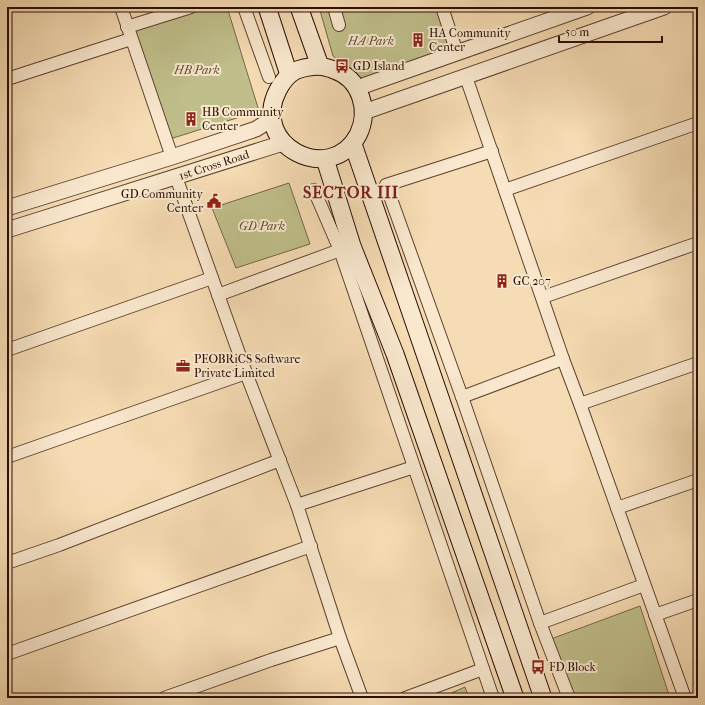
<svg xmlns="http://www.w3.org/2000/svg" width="705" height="705" font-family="'IM FELL French Canon',serif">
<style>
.green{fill:#c0bf8b;stroke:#756647}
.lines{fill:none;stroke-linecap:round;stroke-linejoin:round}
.minor-casing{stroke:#5d412f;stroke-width:14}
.tertiary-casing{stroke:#5d412f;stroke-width:17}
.secondary-casing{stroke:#2a0d03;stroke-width:19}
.minor{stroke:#f9e8ce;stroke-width:12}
.tertiary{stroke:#f9e8ce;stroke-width:15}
.secondary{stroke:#f9e8ce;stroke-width:17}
.labels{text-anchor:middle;stroke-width:4;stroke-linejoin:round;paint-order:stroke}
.poi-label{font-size:12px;fill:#2a0d03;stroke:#f9e8ce;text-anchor:start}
.park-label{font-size:12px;font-style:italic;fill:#5e4b33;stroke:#f9e8ce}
.street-label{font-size:12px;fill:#2a0d03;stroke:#f9e8ce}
.district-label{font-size:16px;font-weight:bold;letter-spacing:1px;fill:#7a1f14;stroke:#f9e8ce}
</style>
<rect width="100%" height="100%" fill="#f6dcb4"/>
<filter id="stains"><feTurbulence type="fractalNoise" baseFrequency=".005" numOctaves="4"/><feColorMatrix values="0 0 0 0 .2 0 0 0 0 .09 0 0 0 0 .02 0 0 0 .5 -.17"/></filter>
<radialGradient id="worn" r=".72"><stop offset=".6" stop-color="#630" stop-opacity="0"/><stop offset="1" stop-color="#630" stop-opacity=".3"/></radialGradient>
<g class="green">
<path d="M200,7H227L259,111L170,139L134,27Z"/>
<path d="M319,7H438L451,49L363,80L333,56Z"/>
<path d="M289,183L310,244L236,268L212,208Z"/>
<path d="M640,606L669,695L663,698H564L551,639Z"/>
<path d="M465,687L469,698H440Z"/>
</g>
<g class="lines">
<defs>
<g id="minor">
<path d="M121,7L172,157"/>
<path d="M244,7L269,77"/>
<path d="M334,7L339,25"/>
<path d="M442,7L457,53"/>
<path d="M127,27L191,7"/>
<path d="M466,77L563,359L580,404L685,698"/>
<path d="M7,79L131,39"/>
<path d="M492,151L386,185L462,397L540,623L569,698"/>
<path d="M176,177L246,373L297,505L340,638L362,698"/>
<path d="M314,190L340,250L493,698"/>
<path d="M505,190L698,123"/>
<path d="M218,295L340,250"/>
<path d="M543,297L698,243"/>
<path d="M7,350L212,278"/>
<path d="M462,397L563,359"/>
<path d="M580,404L698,363"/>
<path d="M7,457L246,373"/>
<path d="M297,505L414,467"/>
<path d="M617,508L698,480"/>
<path d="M7,563L59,545L280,460"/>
<path d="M655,615L698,600"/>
<path d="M540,623L644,585"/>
<path d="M7,654L311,546"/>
<path d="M164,698L271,660L340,638"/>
<path d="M405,698L483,669"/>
</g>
<g id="tertiary">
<path d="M357,88L587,7"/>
<path d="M364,112L664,7"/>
<path d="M7,208L172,157L256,129L272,119"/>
<path d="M7,230L283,143"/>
</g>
<g id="secondary">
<path d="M267,7L289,75"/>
<path d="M299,7L320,66"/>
<path d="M320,66C324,67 330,68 334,70C361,79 370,111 358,135C330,187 249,145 278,90C288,71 298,67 320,66Z"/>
<path d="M353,144L543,698"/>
<path d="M325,159L352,246L395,354L515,698"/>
</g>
</defs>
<use href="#minor" class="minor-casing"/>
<use href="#tertiary" class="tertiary-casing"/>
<use href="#secondary" class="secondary-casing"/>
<use href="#minor" class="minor"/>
<use href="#tertiary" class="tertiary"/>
<use href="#secondary" class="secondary"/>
</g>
<defs>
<symbol id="building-bare" viewBox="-9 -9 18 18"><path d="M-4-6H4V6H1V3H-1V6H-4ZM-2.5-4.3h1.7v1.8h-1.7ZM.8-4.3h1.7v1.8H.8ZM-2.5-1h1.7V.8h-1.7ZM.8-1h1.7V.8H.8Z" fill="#8f2418" stroke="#f9e8ce" stroke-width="2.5" paint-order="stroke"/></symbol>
<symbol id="bus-bare" viewBox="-9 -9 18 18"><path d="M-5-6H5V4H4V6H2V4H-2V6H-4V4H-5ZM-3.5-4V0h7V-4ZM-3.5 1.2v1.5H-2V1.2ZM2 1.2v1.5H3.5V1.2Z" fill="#8f2418" stroke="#f9e8ce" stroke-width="2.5" paint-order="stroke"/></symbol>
<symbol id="civic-bare" viewBox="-9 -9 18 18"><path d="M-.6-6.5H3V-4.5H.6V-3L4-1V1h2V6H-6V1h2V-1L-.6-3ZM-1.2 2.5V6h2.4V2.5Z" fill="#8f2418" stroke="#f9e8ce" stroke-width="2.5" paint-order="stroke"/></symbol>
<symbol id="office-bare" viewBox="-9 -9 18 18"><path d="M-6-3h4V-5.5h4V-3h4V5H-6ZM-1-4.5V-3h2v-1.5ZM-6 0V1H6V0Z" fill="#8f2418" stroke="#f9e8ce" stroke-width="2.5" paint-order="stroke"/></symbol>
</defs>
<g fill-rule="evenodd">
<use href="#building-bare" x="408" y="30" width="20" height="20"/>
<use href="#bus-bare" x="332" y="56" width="20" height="20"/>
<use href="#building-bare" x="181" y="109" width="20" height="20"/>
<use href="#civic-bare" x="204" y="191" width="20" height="20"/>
<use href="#building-bare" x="492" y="271" width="20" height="20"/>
<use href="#office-bare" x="173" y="356" width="20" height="20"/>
<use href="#bus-bare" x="528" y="657" width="20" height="20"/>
</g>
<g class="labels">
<g class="poi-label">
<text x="429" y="37">HA Community<tspan x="429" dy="14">Center</tspan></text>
<text x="353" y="70">GD Island</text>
<text x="202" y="116">HB Community<tspan x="202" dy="14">Center</tspan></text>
<text x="203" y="198" text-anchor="end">GD Community<tspan x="203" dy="14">Center</tspan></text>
<text x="513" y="285">GC 207</text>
<text x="194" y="363">PEOBRiCS Software<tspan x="194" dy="14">Private Limited</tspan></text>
<text x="549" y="671">FD Block</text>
</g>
<g class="park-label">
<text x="371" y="45">HA Park</text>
<text x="197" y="74">HB Park</text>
<text x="262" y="230">GD Park</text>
</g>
<g class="street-label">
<text transform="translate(214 165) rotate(-18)" y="4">1st Cross Road</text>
</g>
<g class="district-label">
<text x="351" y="198">SECTOR III</text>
</g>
</g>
<rect width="705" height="705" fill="none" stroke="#f6dcb4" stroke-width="24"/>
<rect x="8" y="8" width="689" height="689" fill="none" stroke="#2a0d03" stroke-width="2"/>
<rect x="12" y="12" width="681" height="681" fill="none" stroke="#2a0d03"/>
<path d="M559 36v6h103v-6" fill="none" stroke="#2a0d03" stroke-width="2"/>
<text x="565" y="36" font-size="12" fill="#2a0d03" stroke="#f9e8ce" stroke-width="3" paint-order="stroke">50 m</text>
<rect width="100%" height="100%" filter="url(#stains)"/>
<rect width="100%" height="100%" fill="url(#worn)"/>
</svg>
